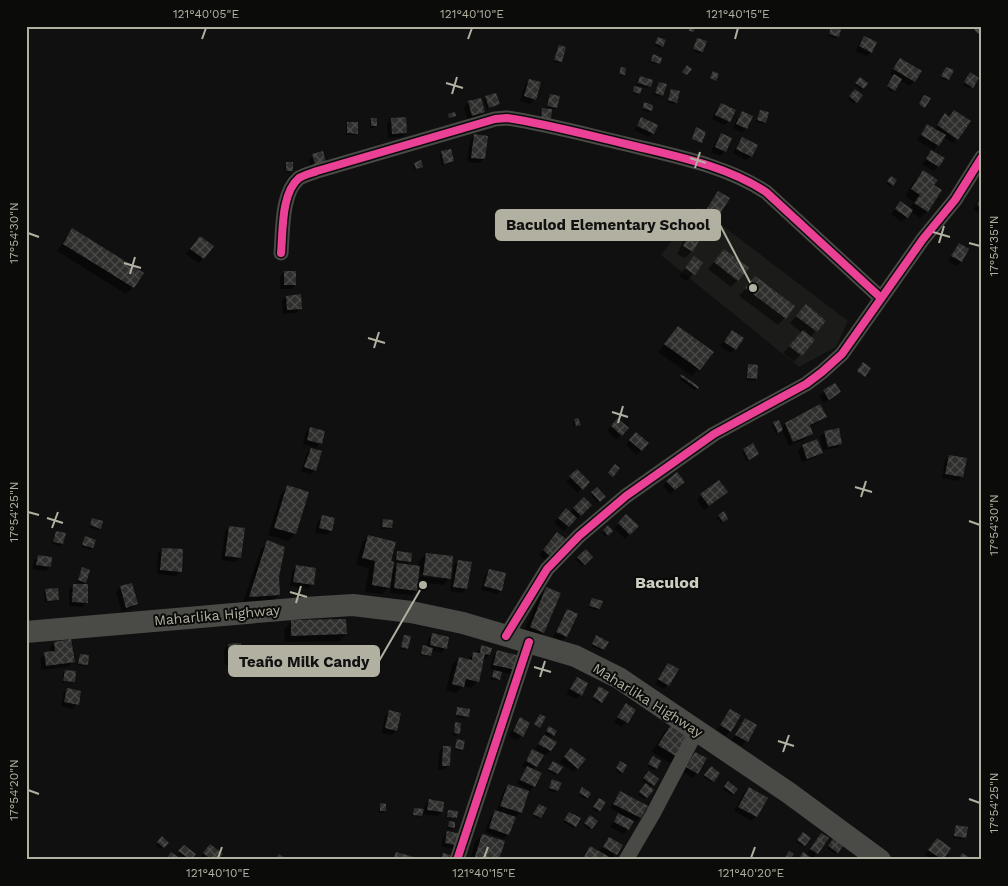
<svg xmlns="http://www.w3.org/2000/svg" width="1008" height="886" font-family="'Work Sans',sans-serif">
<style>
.built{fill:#1b1c1a}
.shadow{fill:#0007;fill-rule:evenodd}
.building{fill:url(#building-cross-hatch)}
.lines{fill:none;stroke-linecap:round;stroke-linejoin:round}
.minor{stroke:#494945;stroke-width:15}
.highway{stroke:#4a4a47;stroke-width:22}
.cycleway-casing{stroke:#0b0c0a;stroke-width:11}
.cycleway{stroke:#ea4096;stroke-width:8}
.ticks{fill:none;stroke:#b2b0a1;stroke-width:2}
.labels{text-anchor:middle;stroke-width:4;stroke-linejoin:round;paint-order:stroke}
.street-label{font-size:14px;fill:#b2b0a1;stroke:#0b0c0a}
.quarter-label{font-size:16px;font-weight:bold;fill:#cecdc1;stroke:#0b0c0a}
.leader{fill:none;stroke:#b2b0a1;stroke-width:2}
.callout-dot{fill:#b2b0a1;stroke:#0b0c0a;stroke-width:2}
.callout{fill:#b2b0a1;stroke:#b2b0a1;stroke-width:2}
.callout-label{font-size:15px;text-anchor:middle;font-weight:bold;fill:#111}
.neatline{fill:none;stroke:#b2b0a1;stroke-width:2}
.ticks-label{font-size:12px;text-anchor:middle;fill:#b2b0a1}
</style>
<defs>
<pattern id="building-cross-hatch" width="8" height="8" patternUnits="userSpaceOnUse" patternTransform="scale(1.25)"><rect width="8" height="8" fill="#2f2f2e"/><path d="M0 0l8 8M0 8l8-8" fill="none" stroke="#4b4b49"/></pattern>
</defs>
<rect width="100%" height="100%" fill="#101010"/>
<path class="built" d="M698,207L848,321L836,347L799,367L661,255Z"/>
<g class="shadow">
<path d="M830,31L838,36L836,38L828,36Z"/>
<path d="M864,37L871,52L867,56L855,51L860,42Z"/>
<path d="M698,39L705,42L700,54L692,50Z"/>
<path d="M657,40L662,46L660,48L655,45Z"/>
<path d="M559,46L561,62L559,63L553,62Z"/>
<path d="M654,56L661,59L657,65L650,62Z"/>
<path d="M900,60L914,81L910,86L900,80L892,92L887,89L894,76L890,74Z"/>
<path d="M621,68L624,74L622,76L618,75Z"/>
<path d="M946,68L948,79L947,81L941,78Z"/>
<path d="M982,71L981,82L977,79L970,89L963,85L969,76L977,78Z"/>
<path d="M640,78L650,86L648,88L637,85Z"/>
<path d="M530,80L535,99L530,104L520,101L525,85Z"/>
<path d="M858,80L863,88L861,90L855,85Z"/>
<path d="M659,83L662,95L660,97L654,95Z"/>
<path d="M635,87L639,93L637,95L632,93Z"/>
<path d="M671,90L676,102L674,104L667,102Z"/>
<path d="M855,91L861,95L854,104L848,99Z"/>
<path d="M550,95L556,108L554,109H551L549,119H540L541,111L545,109Z"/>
<path d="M486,97L498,104L487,109L484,99Z"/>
<path d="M469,103L483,112L479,116L468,119L464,107Z"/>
<path d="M645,104L651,110L649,112L642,110Z"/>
<path d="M722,104L729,121L724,125L712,119L717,109Z"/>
<path d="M761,111L765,122L763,124L756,122Z"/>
<path d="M954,111L957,139L953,143L943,137L934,150L917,140L927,126L934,130L945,115L948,118Z"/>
<path d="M742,112L746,128L742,133L733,128L738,117Z"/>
<path d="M372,119L375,126L374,128H370V121Z"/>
<path d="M392,119L406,133L402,137L388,138L387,123Z"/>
<path d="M641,119L653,133L648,137L634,130Z"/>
<path d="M348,123L357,133L355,135H346V125Z"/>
<path d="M474,135L484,159L479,163L467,162L470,140Z"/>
<path d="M721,135L725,151L720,156L711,152L717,139Z"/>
<path d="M743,139L751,156L746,160L733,153L738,143Z"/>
<path d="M932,152L938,166L934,171L922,164Z"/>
<path d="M442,153L453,161L442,165L440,154Z"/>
<path d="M313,155L326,165L312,172L309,160Z"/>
<path d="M287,163L292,170L290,172H285V165Z"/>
<path d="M414,164L422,166L414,170L413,166Z"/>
<path d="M923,172L933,185L927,211L920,218L911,212L902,222L891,214L900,203L909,209L914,202L905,196L916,179Z"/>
<path d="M889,179L892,185L891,187L886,184Z"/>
<path d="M719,193L728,198L712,221L703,215Z"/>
<path d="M982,194V214L973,210Z"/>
<path d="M73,230L133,287L126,294L57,251L66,237Z"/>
<path d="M692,231V251L685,258L677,254L685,238Z"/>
<path d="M200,237L212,246L199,263L186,254Z"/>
<path d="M959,245L961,261L957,266L948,261Z"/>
<path d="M724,251L738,280L731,287L708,269Z"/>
<path d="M694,257L702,263L687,281L679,276Z"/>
<path d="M284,272L295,285L291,289H280V277Z"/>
<path d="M755,278L785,318L778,325L739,296Z"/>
<path d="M286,297L301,308L296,313L283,314L282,301Z"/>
<path d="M799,313L825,321L810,337L813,340L794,362L783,353L802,333L790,323Z"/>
<path d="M678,327L712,352L692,376L658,352Z"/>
<path d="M732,331L735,349L731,353L720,346Z"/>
<path d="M748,365L756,379L754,381L746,380L747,367Z"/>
<path d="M682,376L698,387L695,390L679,379Z"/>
<path d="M835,384L840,392L824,403L819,396Z"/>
<path d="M819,406L825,416L821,421L809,427L812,433L807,438L789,446L782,430L776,434L772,425L774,423L781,429L785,424Z"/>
<path d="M574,420L579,424L574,427L573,422Z"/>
<path d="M613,424L627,429L617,440L607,431Z"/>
<path d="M311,428L320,443L316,448L303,444L306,432Z"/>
<path d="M825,432L841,443L837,448L823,450L820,436Z"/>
<path d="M632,438L647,443L637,455L626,445Z"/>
<path d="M817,441L821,452L817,457L802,462L798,451L802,446Z"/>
<path d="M311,449L315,470L310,474L301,471L307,453Z"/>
<path d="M744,450L758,454L747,461L742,452Z"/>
<path d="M949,456L962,476L958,481L942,478L945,460Z"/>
<path d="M577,471L588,482L578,493L566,482Z"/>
<path d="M667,481L679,487L670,494L663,486Z"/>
<path d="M288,487L307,493L295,534L288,541L268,535L281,494Z"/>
<path d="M597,489L604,497L598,503L591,495Z"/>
<path d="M726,492L704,510L697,500L701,495Z"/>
<path d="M584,499L591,505L576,520L575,519L564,531L554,523L561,514L569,513Z"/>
<path d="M627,516L637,526L625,539L614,528Z"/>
<path d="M719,516L725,520L721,523L717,518Z"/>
<path d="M322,517L331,531L327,535L315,533L318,521Z"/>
<path d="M92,519L100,528L98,530L89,527Z"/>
<path d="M383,520L391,528L389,529H381V522Z"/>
<path d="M229,527L240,557L235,562L221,560L225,531Z"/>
<path d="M608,527L612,531L606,537L602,533Z"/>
<path d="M56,533L62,544L60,546L52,544Z"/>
<path d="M369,536L389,562L391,571L397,565L418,567L419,561L426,554L450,578L443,585L417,582L416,591L411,595L390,593L391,585L382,594L365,592L369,568L356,565L362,543ZM417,573L445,577V579L417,576Z"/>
<path d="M85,538L92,548L90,550L81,547Z"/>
<path d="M553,538L564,539L546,561L539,555Z"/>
<path d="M268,542L278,577L279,595L272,602L243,603L261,549Z"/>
<path d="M163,549L180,571L176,576L157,574L158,553Z"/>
<path d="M586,551L591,557L582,566L576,560Z"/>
<path d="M397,552L410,562L408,563L394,561Z"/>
<path d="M38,556L50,567L45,571L32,569L34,561Z"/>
<path d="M459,561L466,589L462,593L450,591L454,565Z"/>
<path d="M296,567L312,585L308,589L290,586L292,571Z"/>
<path d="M82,568L85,582L83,584L77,582Z"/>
<path d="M489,570L501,590L497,594L481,590L485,575Z"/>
<path d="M131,584L137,604L132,608L122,612L116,592L120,587Z"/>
<path d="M73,585L87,602L82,607L69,606V589Z"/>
<path d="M546,589L543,632L536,639L523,634L539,596Z"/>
<path d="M46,590L57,600L55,601L45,602L44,592Z"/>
<path d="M592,599L599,608L597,610L588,608Z"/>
<path d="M567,611L566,637L562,641L553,637L563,615Z"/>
<path d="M291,622L346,634L339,641L285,642L284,629Z"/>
<path d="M433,634L446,648L441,653L431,650L428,657L420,655L422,649L424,647L427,648L428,639Z"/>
<path d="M404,636L407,648L405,650L400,649Z"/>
<path d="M596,637L603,650L602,651L591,646Z"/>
<path d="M54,643L73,661L69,666L42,670L40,658L45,654L51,653L50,647Z"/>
<path d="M228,645L241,660L236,665H225L224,650Z"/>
<path d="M482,647L490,648L489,655L482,661L478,681L471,688L463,686L456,693L446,691L452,665L459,658L467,660Z"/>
<path d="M497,652L519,657L511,674L501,672L497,681L490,679L495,670L490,669L493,656Z"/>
<path d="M80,655L87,665L85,666L77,665Z"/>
<path d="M668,664V685L663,689L655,684Z"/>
<path d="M65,671L74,681L72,683L62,682L63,673Z"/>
<path d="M577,678L580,695L576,699L566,694Z"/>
<path d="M67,690L77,704L73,709L61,706L63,694Z"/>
<path d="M598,690L601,702L599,704L592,699Z"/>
<path d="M626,705L634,710L622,727L614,722Z"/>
<path d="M458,709L468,716L466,718L455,717Z"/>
<path d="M731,710L730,731L726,736L717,730Z"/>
<path d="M390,712L396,730L392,735L382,733L385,716Z"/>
<path d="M520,719L522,736L517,740L509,736L516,723Z"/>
<path d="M456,724H460L456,736L452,735Z"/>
<path d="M672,724L676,756L670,763L652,752L665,731Z"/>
<path d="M741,724L756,726L742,746L732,740Z"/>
<path d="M548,729L556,731L551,737L545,733Z"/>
<path d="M544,736L550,751L546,755L535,749Z"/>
<path d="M457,740L462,749L460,751L454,749Z"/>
<path d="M444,747L448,766L444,770H438L439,751Z"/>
<path d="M532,751L542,756L533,770L534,786L530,791L517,784L526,768L522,766Z"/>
<path d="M696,753L697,773L693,778L683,772Z"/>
<path d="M567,754L577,768L573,772L560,762Z"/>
<path d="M653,757L656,768L654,770L647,766Z"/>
<path d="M551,764L561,767L555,775L548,771Z"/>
<path d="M618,764L622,772L620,774L615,770Z"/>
<path d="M709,769L713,781L711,782L704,777Z"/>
<path d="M647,775L657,779L650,788L645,799L638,795L647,784L642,781Z"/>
<path d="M553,781L560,783L555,793L548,790Z"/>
<path d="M508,785L521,812L516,817L515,816L508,834L504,839L485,832L491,816L496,812L504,790Z"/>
<path d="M727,785L733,793L731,795L723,789Z"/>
<path d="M749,789L756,816L752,821L734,811L744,793Z"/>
<path d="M580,791L587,797L585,799L578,795Z"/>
<path d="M620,792L640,818L636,822L633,820L624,834L610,827L620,814L610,808L616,797Z"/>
<path d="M429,800L442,812L437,816L422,814L419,817L412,816L415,809L424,811L425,805Z"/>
<path d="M597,801L599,810L597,812L592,809Z"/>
<path d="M381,805L384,811L382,813L378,812Z"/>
<path d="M538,807L540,818L538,819L533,816Z"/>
<path d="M448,811L456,817L454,819L446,818Z"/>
<path d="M567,815L575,826L573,828L563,822Z"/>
<path d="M588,818L591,828L589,830L583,825Z"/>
<path d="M449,823L454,827L452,829H447Z"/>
<path d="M957,826L965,838L963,839L953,838Z"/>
<path d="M447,833L461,835L455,849L441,847L443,837Z"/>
<path d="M821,834L817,853L812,859L813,860H798L803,853L806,855Z"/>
<path d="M482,835L498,860H470L475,842Z"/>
<path d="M801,836L809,839L802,846L796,842Z"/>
<path d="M162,838L167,843L161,849L156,845Z"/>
<path d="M609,838L621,845L611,860H581L590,848L599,852Z"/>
<path d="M833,840L837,852L835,854L827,848Z"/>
<path d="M937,840L949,848L941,860H932L925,855Z"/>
<path d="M184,846L194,854L189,860H186L178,854Z"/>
<path d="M205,850L217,860H202L200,858Z"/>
</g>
<g class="building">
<path d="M690,26H695L694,32L689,31Z"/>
<path d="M831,27L841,30L839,37L829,34Z"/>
<path d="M864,36L877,42L872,53L859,46Z"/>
<path d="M658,37L666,40L663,47L655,43Z"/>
<path d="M697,38L707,41L703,52L693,49Z"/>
<path d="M559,45L566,47L562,62L554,60Z"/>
<path d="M653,54L662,58L660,64L651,61Z"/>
<path d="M900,58L922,71L915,82L893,69Z"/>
<path d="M687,65L692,69L687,75L682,72Z"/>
<path d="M621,67L626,68L625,75L619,74Z"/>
<path d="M946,67L954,70L949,80L941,76Z"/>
<path d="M713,71L719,74L716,81L710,78Z"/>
<path d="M970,72L979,78L973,88L964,82Z"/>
<path d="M894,74L902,79L895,91L887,86Z"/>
<path d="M640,76L653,80L651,87L638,83Z"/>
<path d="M860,77L868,83L864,89L855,83Z"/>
<path d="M529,79L541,82L536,100L524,96Z"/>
<path d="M659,82L667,84L663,96L655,93Z"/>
<path d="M634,86L642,88L640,94L633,92Z"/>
<path d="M671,89L680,91L677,103L668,100Z"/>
<path d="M855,89L863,95L857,103L849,96Z"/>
<path d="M496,93L500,104L489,108L485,96Z"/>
<path d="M550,94L560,96L557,108L547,106Z"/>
<path d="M924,95L931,98L925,108L919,104Z"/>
<path d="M481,98L485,112L472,116L468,101Z"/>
<path d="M644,102L653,105L652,111L643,108Z"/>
<path d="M721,103L736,110L730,122L715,115Z"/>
<path d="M542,108L552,109L551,119L541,118Z"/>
<path d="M760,110L769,112L766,123L757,120Z"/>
<path d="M954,110L971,121L958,140L937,125L945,113L949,117Z"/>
<path d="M742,111L753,116L747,129L736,124Z"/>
<path d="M455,112L456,116L449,118L448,114Z"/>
<path d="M406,117L407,133L392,134L391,118Z"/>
<path d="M641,117L658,125L654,134L637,126Z"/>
<rect x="371" y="118" width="6" height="8"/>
<path d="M347,122H358V134L347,133Z"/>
<path d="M927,124L946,135L939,146L921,135Z"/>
<path d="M696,127L706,132L702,143L692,139Z"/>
<path d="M721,133L732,138L726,152L715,147Z"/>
<path d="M474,134L488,136L485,159L471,158Z"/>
<path d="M742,137L758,145L752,157L736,149Z"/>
<path d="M451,149L454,161L444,164L441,151Z"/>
<path d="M931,150L945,158L939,167L926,159Z"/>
<path d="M323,151L327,166L316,168L312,154Z"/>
<path d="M421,160L423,167L416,169L414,163Z"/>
<rect x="286" y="162" width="7" height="9"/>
<path d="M923,170L938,180L934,185L942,190L928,212L914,203L920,195L911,189Z"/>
<path d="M891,176L897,180L893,186L887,181Z"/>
<path d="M718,191L730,198L718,217L706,210Z"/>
<path d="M982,195V208L977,205Z"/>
<path d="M900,201L913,210L908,218L895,209Z"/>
<path d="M72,228L144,273L134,288L63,244Z"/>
<path d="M692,230L702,235L693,252L683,246Z"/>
<path d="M200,236L214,246L204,259L190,249Z"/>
<path d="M959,243L969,249L962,262L951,256Z"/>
<path d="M724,249L749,268L738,281L714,262Z"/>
<path d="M694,256L703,263L695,275L685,268Z"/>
<rect x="284" y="271" width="12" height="14"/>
<path d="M755,276L795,306L786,319L745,288Z"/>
<path d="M301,294L302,309L287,310L286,296Z"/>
<path d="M806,304L826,321L817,332L796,316Z"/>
<path d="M678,326L714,352L700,370L664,344Z"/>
<path d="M732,330L744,338L736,350L724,342Z"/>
<path d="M803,330L815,340L802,356L789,346Z"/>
<path d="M863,362L871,368L865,377L857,371Z"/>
<path d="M748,364L758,365L757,379L747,378Z"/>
<path d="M681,374L699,387L698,389L680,376Z"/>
<path d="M835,383L841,392L829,400L823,390Z"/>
<path d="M820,404L827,417L810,425L813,434L793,442L785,423Z"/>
<path d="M578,418L581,425L576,426L574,419Z"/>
<path d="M617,418L629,428L622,436L611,426Z"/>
<path d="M779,420L783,430L778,433L773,422Z"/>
<path d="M310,427L325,431L322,444L307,440Z"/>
<path d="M839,428L842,444L828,447L824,431Z"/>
<path d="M636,432L649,443L642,451L629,440Z"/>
<path d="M817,439L823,453L807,459L802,445Z"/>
<path d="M753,443L759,454L749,460L743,449Z"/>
<path d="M311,448L322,451L316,471L304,467Z"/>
<path d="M949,455L967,458L963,477L945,474Z"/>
<path d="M615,464L620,468L613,477L608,473Z"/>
<path d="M577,469L590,482L583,490L569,476Z"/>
<path d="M677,472L685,482L675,490L666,481Z"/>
<path d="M719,480L728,492L709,506L700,494Z"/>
<path d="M287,485L309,492L296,534L274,528Z"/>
<path d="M597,487L606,497L600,502L591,492Z"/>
<path d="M584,497L592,505L581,516L573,508Z"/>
<path d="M566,508L577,518L569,527L558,518Z"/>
<path d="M724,511L728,519L723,522L718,515Z"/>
<path d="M626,514L639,526L630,535L618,523Z"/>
<path d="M322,515L335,518L332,531L319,528Z"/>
<path d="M92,518L103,521L101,529L90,525Z"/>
<path d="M383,519L393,520L392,528L382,527Z"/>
<path d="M608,525L613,531L608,536L603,530Z"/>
<path d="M229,526L245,528L241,558L225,556Z"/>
<path d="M56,531L66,533L63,544L53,542Z"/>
<path d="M557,532L566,539L551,557L543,550Z"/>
<path d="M368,535L396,542L391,561L394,562L390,588L372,585L375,561L362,558Z"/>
<path d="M85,536L96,540L93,548L82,545Z"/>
<path d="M267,540L285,547L279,577L280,595L249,597Z"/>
<path d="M162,548L183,549L182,572L160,570Z"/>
<path d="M586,549L593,557L585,565L577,557Z"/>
<path d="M397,551L412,553L411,562L396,560Z"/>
<path d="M426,553L453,556L451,579L423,575Z"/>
<path d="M38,555L52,557L51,567L36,565Z"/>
<path d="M458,560L472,562L467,589L453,587Z"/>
<path d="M397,563L420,566L417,591L394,588Z"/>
<path d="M296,565L316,568L314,585L293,582Z"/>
<path d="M82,567L90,570L86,583L78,580Z"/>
<path d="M489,569L506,573L502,591L484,586Z"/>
<path d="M132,583L138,604L126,608L120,586Z"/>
<path d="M73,584H88V603L72,602Z"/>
<path d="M546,587L561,593L544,633L530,627Z"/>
<path d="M58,588L59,600L47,601L45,589Z"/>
<path d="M592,598L603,601L600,609L589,606Z"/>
<path d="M567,609L578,614L567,637L556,632Z"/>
<path d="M346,619L347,634L291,636V620Z"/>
<path d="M432,633L449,637L447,649L430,645Z"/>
<path d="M404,635L411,636L408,649L401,647Z"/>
<path d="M596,635L609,642L604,650L592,644Z"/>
<path d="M71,639L75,662L46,666L44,652L55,651L54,642Z"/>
<path d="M241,643L242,661H229L228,644Z"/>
<path d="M423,645L433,648L431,656L421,654Z"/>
<path d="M481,645L492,648L490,655L485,654L479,682L466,679L464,687L452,684L459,657L472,660L473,652L480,653Z"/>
<path d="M497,650L520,656L517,670L493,665Z"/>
<path d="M80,654L89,655L88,665L78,664Z"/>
<path d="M668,663L679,669L669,686L658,679Z"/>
<path d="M65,670L76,671L75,682L63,681Z"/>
<path d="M494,670L502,672L500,680L492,677Z"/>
<path d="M577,677L588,683L582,696L570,689Z"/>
<path d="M599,686L609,692L602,703L593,697Z"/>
<path d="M67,688L81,691L79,705L64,702Z"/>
<path d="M626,703L636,710L628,723L617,717Z"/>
<path d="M457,707L470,709L469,717L456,715Z"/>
<path d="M730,709L741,715L731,732L720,725Z"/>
<path d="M389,710L401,713L397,731L385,728Z"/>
<path d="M540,714L546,717L540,728L534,724Z"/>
<path d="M520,717L530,723L523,737L513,731Z"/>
<path d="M745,718L757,725L748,742L735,735Z"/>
<path d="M455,722L461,723L460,734L454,733Z"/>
<path d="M672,723L691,735L677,757L658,745Z"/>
<path d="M549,726L557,731L554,736L546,731Z"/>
<path d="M544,735L557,742L551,751L538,744Z"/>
<path d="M457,739L465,741L463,750L455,748Z"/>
<path d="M443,746H451L450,766H442Z"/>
<path d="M571,748L586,759L578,769L564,757Z"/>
<path d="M532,749L544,755L537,767L526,761Z"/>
<path d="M695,752L707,758L698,774L686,767Z"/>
<path d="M653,756L661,761L657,769L648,764Z"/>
<path d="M553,761L563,767L558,774L548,769Z"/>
<path d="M620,761L627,765L623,773L616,768Z"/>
<path d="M527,766L542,773L535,787L520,780Z"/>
<path d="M711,766L720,773L714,782L704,775Z"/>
<path d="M649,771L659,779L654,786L643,778Z"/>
<path d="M552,779L562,783L558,791L549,788Z"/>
<path d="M728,781L738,789L734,794L724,787Z"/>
<path d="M646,783L654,790L647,798L639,792Z"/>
<path d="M508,784L529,791L522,813L500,806Z"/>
<path d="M582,787L591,793L588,798L579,793Z"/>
<path d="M749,787L768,798L757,817L738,807Z"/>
<path d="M620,791L648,806L641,818L613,804Z"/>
<path d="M599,798L606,802L600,811L593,807Z"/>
<path d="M429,799L444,802L443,812L427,810Z"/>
<path d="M380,803L386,804V811H380Z"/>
<path d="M539,804L547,808L541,818L533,814Z"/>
<path d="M414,808L424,809L422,816L413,815Z"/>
<path d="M448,810L458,811L457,818L447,817Z"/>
<path d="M495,810L516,817L509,835L489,828Z"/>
<path d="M569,812L581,818L576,827L564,820Z"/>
<path d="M618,813L634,821L629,830L614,822Z"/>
<path d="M590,815L598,821L592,829L584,823Z"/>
<path d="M449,821L455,822V828L448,827Z"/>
<path d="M956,825L968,827L966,838L954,836Z"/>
<path d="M447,831L462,834L460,846L445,843Z"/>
<path d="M803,832L811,838L805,846L797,840Z"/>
<path d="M821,833L829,838L818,854L810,849Z"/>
<path d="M482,834L505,841L499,860H474Z"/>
<path d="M162,836L169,843L164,848L157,842Z"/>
<path d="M835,836L845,843L838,853L828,846Z"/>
<path d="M609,837L623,845L617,855L603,847Z"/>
<path d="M937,838L951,848L943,860L928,850Z"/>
<path d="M210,844L223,854L218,860H212L203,853Z"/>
<path d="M184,845L196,854L191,860L178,851Z"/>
<path d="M590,846L613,859L612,860H589L584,857Z"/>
<path d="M789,851L794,854L790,860H788L785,858Z"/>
<path d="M171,852L182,860H170L167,858Z"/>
<path d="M396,852L414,857L413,860H393Z"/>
<path d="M803,852L815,860H798Z"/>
<path d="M443,853L457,857L456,860H441Z"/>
<path d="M962,853L972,860H958Z"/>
<path d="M279,854L288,860H275Z"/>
</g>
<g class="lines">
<g class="minor">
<path d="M981,26L982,27"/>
<path d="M281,253C283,231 281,193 299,178C304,175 312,173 317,171L495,119L507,118C547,124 587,135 626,144C674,156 725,165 766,192L881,298"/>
<path d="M506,636L547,569L579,536L626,496L714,434L806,384L822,372L842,354L923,239L955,200L982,157"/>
<path d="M457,860L529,642"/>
<path d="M626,860L653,814L697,730"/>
</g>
<path class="highway" d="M26,632L304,608L353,605L411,612L463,623L575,656L619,678L789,793L880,860"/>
<defs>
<g id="cycleway">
<path d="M281,253C283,231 281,193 299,178C304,175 312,173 317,171L495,119L507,118C547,124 587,135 626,144C674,156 725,165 766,192L881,298"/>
<path d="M506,636L547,569L579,536L626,496L714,434L806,384L822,372L842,354L923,239L955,200L982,157"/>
<path d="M457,860L529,642"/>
</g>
</defs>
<use href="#cycleway" class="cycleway-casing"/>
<use href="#cycleway" class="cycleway"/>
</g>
<path class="ticks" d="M202,39L206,28M468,39L472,28M735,39L738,28M446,83L463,88M452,94L457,77M690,158L706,163M695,168L700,152M933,232L950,237M28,233L39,237M939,243L944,226M969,243L980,246M124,263L141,268M130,274L135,257M368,338L385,343M374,348L379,332M612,412L628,417M618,423L623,406M855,487L872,492M861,497L866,481M28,512L39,515M47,518L63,523M969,521L980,525M52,528L58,512M290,592L307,597M296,603L301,586M534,667L551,672M540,677L545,661M778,741L794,746M783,752L789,735M28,790L39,794M969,799L980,803M218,858L222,847M484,858L488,847M751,858L755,847"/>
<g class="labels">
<g class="street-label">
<text transform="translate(217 615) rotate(-5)" y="5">Maharlika Highway</text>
<text transform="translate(648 700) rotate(32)" y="5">Maharlika Highway</text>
</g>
<g class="quarter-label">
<text x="667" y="588">Baculod</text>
</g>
</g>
<path class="leader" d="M753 288L720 225M423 585L379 661"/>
<g class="callout-dot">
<circle cx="753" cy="288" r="5"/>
<circle cx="423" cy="585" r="5"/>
</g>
<g class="callout">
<rect x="496" y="210" width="224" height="30" rx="5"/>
<rect x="229" y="646" width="150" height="30" rx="5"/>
</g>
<g class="callout-label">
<text x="608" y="230">Baculod Elementary School</text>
<text x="304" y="667">Teaño Milk Candy</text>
</g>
<rect width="1008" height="886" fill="none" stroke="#0b0c0a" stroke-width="55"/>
<rect x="28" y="28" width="952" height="830" class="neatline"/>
<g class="ticks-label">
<text x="206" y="18">121°40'05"E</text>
<text x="472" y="18">121°40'10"E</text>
<text x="738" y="18">121°40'15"E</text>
<text transform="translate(14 233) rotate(-90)" y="4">17°54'30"N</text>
<text transform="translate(994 246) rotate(-90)" y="4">17°54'35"N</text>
<text transform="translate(14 512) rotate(-90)" y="4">17°54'25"N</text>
<text transform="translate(994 525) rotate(-90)" y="4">17°54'30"N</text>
<text transform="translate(14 790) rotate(-90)" y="4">17°54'20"N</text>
<text transform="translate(994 803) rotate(-90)" y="4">17°54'25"N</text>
<text x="218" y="877">121°40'10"E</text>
<text x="484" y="877">121°40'15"E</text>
<text x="751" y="877">121°40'20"E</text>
</g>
</svg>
